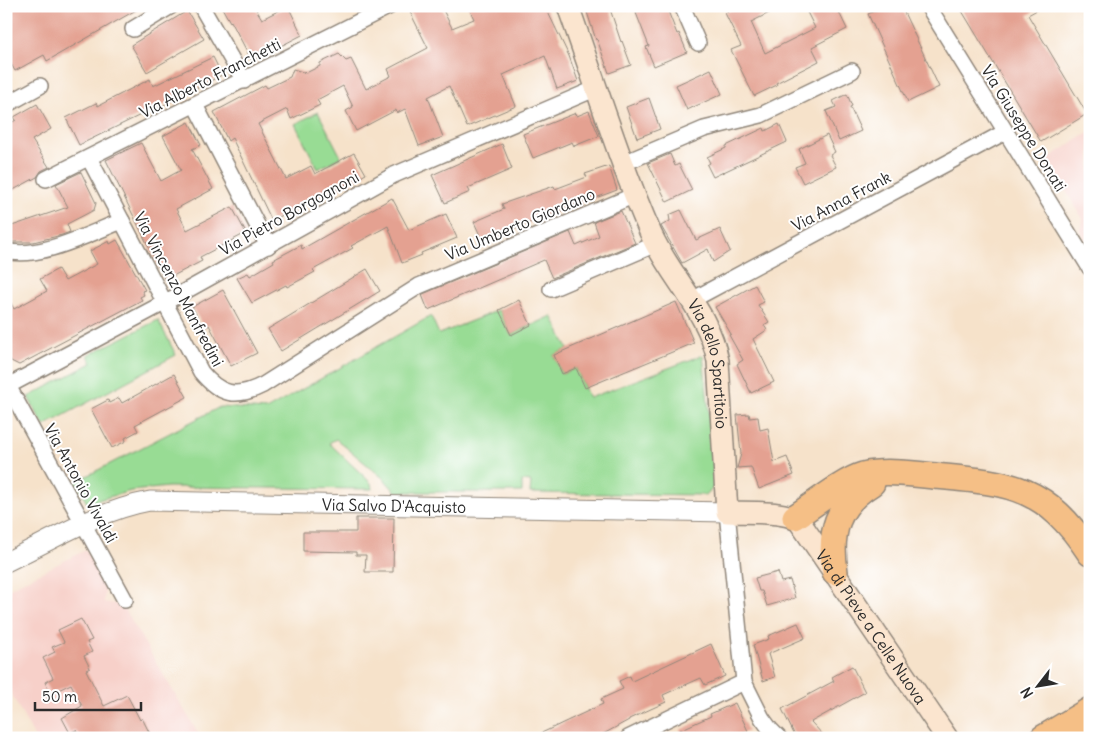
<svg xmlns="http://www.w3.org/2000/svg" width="1096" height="744" font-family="Delius,sans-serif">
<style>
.built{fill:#f7d0c9}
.green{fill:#98dc94;stroke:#628460}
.building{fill:#e4a191}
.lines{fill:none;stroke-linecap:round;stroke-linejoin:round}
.minor-casing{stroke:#90867a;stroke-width:18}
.tertiary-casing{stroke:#90867a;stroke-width:21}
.secondary-casing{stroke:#90867a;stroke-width:24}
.trunk-casing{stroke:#90867a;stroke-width:28}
.minor{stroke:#fff;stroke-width:15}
.tertiary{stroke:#fff;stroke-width:19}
.secondary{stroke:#fbe5cf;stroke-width:21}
.trunk{stroke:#f5bf86;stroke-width:25}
.labels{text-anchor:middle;stroke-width:4;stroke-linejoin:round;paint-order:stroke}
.street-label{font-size:16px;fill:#2b2b2b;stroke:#fff}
</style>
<rect width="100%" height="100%" fill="#fff"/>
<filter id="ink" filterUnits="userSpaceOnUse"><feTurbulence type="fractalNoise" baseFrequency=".02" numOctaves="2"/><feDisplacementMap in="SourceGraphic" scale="10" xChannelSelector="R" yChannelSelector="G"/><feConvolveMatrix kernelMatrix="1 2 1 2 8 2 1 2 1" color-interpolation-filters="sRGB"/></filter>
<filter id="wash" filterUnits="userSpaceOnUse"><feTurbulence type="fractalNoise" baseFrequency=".0096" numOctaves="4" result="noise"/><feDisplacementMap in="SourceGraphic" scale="20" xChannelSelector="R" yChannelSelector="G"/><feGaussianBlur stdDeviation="1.12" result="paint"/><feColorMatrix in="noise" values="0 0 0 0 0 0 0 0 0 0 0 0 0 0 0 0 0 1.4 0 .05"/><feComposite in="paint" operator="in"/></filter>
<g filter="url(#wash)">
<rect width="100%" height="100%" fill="#f6e2ca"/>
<g class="built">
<path d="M1090,132V247L1080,230L1083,219L1047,159Z"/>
<path d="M86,550L105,588L104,602L122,605L201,738H35L6,684V590Z"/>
</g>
<g class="green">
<path d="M318,112L341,157L318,169L295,124Z"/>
<path d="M499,310L511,335L552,316L568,349L554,355L562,374L576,368L589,398L703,355L715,471C715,483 716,488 705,495L530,493L531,482L522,481V492H396L383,478L336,439L329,443L371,483L372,489L168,487L131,491L87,503L75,482L220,407L266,410L431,316L439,334Z"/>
<path d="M158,320L176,355L44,426L28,397L92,363L88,355Z"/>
</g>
<g id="blocks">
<g class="building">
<path d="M6,6H143L47,61L44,55L15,71L6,55Z"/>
<path d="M221,6H254L262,19L288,6L302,35L252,61L231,21L230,22Z"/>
<path d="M422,6H441L452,28L474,19L468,6H545L569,56L578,81L557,89L545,56L503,75L516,106L467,127L449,86L428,97L443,137L419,146L405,109L397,113L396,110L356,131L346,111L353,107L343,86L317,100L320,105L291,119L287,109L258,124L286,179L311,166L315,174L354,153L366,174L336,190L334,186L272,221L232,138L228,141L214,112L265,85L267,88L290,77L293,69L306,73L320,66V63L339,54L346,61L351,59L366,89L391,76L388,69L428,48L410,12Z"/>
<path d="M585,6H609L621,42L622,41L631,65L609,73L597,39L596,40Z"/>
<path d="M636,6H666L677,34L679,33L687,52L654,66L646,47L649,46L636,13L638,12Z"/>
<path d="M739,6H783L751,22L765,53L815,28L804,6H836L847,29L812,47L819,61L776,83L777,85L754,96L731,50L741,46L725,13Z"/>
<path d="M884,6H901L939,87L908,102L868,14Z"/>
<path d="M959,6H1044L1028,15L1087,114L1041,142Z"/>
<path d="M187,11L204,39L147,72L131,45Z"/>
<path d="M213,57L222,75L158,108L157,107L79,145L66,118L96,103L98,106L150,79L153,86Z"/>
<path d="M711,69L722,94L687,110L676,85Z"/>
<path d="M847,94L852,106L850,107L861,131L839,141L826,111L836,107L833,101Z"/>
<path d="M649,98L660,129L637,138L626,107Z"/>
<path d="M37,104L51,129L32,140L49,167L41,171L37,177L6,194V126L16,120L14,117Z"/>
<path d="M589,111L599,136L574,146L572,142L533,158L523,134L576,113L577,116Z"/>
<path d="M189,122L201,145L192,149L213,189L176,209L187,230L232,207L246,233L200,257L202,261L165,280L106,160L141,143L161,181L181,170L163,136Z"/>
<path d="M779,124L787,142L713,177L707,165L710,163L707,157L726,148V146L764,128L765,131Z"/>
<path d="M827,135L835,152L830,155L836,167L803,183L795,167L805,163L799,149Z"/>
<path d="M502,144L512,169L468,188L470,192L445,203L432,175Z"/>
<path d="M670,154L675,166L679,164L692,190L667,202L648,163Z"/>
<path d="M609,166L617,190L505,232L506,234L484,244L474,222L504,209L502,204L554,186L555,189L587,177L585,174Z"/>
<path d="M81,172L96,203L94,210L67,224L70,232L62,235L33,242H6V228L68,207L56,184Z"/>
<path d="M392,198L409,230L446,214L457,238L421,253L422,255L402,263L388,226L351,246L353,248L313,270L315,272L287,287L286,285L252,303L237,278L248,273L250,276L274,262L273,260L301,245L302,249Z"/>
<path d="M681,210L696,240L720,229L730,251L713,262L708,249L682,263L661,226L670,221L669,215Z"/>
<path d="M621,211L635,243L552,278L544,260L428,310L422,295L423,294L570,232L576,246L599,236L594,222Z"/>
<path d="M117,240L145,290L142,291L144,295L140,297L142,300L19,365L11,361L6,354V294L14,309L47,291L40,279L58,269L65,281L97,264L90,251L109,241L110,244Z"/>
<path d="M367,269L380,291L281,351L268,329Z"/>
<path d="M755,285L764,302L758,305L769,322L764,325L767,330L753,339L774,382L751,393L737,364L743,360L729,335L731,334L715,307Z"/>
<path d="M223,290L257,353L231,366L209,325L204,328L192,307Z"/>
<path d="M519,300L531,325L511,335L499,310Z"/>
<path d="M676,302L694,343L585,388L576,368L562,374L554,355Z"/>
<path d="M174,374L187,397L135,425L138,431L125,438L126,441L112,448L91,409L108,400L109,403L119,398L122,403Z"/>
<path d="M749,414L750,418L758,417L760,430L768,428L774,462L787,457L794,475L759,489L751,467L737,468L741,454L737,415Z"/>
<path d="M356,518H394L393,572H365L366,555H356V552L303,551V532H356Z"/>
<path d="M778,572L781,582L790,580L795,598L767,606L762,591H759L755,578Z"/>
<path d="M81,619L92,640L87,642L92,652L84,656L90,668L86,670L104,706L127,695L140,720L142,718L152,738H80L76,730L70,733L62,718L82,706L71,684L50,694L45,682L53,678L43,658L55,652L52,647L64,642L58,630Z"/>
<path d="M798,623L805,638L768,654L775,677L763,681L753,645L769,639L768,636Z"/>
<path d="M711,644L725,676L705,685L701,678L663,695L666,702L629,719V720L596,738H531L603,704L601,699L623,689L619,681L630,676L632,681Z"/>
<path d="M852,666L865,692L811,722L826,738H796L782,709L834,681L832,677Z"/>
<path d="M735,703L748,731L734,738H683L680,730L711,716L710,714Z"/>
</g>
</g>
</g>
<g filter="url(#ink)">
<use href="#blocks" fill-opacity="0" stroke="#90867a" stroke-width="1"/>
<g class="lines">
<defs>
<g id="minor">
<path d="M201,6L244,81"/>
<path d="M682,6L698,43"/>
<path d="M928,6L1090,268"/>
<path d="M133,29L171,6"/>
<path d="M6,105L40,86"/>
<path d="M195,105L268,246"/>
<path d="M89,158L201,372C220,395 236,399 263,385L419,286L635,195"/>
<path d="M624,163L704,129L761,115L852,71"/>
<path d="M46,179L390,6"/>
<path d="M6,251C40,260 90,233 122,221"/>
<path d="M551,289L656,244"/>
<path d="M692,300L1005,132"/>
<path d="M6,382L125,600"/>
<path d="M6,387L164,303L394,175L597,88"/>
<path d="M727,512L744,682L762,718L770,729L779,738"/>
<path d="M628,738L744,682"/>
</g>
<g id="tertiary">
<path id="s1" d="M6,562C52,540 100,510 150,501L727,512"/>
</g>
<g id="secondary">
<path id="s2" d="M568,6C595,82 619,161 651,234C671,279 709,311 718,361L727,512C745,513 786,510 799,521L947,738"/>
</g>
<g id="trunk">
<path d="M795,517C812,506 845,480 863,475C884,470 914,474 935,476C1011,483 1045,485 1090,553"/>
<path d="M835,572C829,532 836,505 872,483"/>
<path d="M1043,738L1090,710"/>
<path d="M1078,738L1090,735"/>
</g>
</defs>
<use href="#minor" class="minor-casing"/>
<use href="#tertiary" class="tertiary-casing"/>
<use href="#secondary" class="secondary-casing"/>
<use href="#trunk" class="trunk-casing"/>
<use href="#minor" class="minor"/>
<use href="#tertiary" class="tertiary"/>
<use href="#secondary" class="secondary"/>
<use href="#trunk" class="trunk"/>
</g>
</g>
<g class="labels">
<g class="street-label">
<text transform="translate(210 78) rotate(-27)" y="6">Via Alberto Franchetti</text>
<text transform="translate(1024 128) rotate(58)" y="6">Via Giuseppe Donati</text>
<text transform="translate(841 201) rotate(-28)" y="6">Via Anna Frank</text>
<text transform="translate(289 213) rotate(-29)" y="6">Via Pietro Borgognoni</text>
<text transform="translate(520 224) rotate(-23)" y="6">Via Umberto Giordano</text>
<text transform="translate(179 289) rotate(62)" y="6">Via Vincenzo Manfredini</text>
<text dy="6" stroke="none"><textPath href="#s2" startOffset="388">Via dello Spartitoio</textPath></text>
<text transform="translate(81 483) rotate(61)" y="6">Via Antonio Vivaldi</text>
<text dy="6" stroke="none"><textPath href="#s1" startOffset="401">Via Salvo D'Acquisto</textPath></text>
<text dy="6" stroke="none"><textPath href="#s2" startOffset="740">Via di Pieve a Celle Nuova</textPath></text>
</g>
</g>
<rect width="1096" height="744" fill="none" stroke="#fff" stroke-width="25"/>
<g transform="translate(1038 686) rotate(239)" stroke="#ffffff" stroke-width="4" paint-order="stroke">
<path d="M0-4L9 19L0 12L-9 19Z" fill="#2b2b2b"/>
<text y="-8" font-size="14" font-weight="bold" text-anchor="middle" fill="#2b2b2b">N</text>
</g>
<path d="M35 702v8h106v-8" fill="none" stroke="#2b2b2b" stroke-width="2.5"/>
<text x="42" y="702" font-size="15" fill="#2b2b2b" stroke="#ffffff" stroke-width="4" paint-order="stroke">50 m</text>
</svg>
